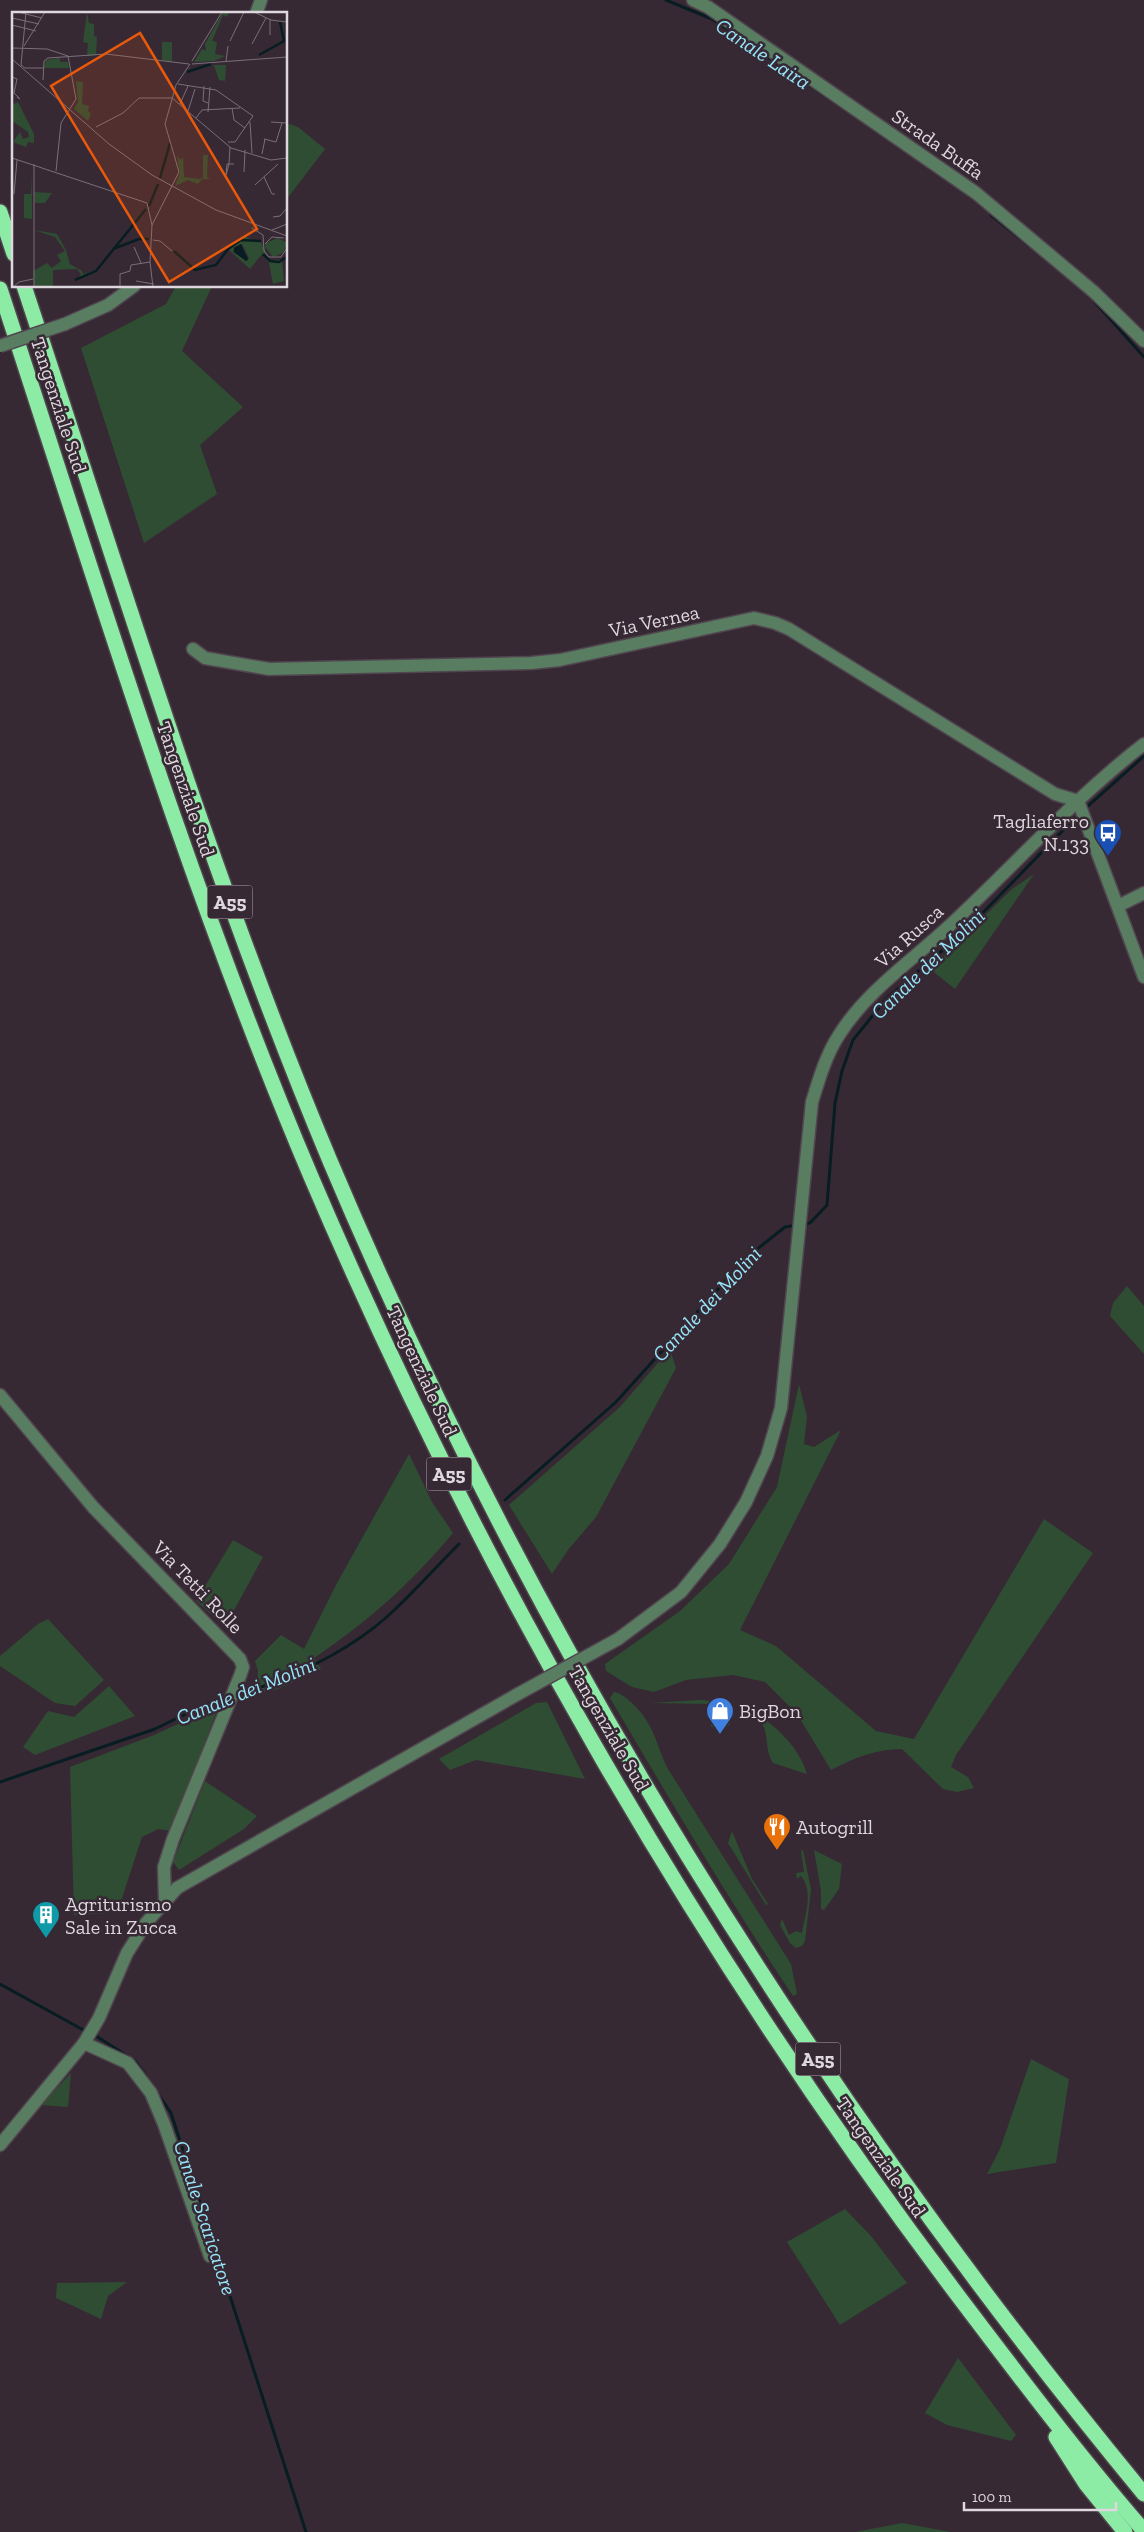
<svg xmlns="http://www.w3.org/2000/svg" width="1144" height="2532" font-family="'Zilla Slab',serif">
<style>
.green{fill:#2f4d32}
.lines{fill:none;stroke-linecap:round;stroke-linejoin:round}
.stream{stroke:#071d22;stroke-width:3}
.minor-casing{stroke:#51454f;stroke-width:15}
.highway-casing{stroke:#51454f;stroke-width:18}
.minor{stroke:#587d61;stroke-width:12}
.highway{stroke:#8ceca6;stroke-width:15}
.minor-bridge-casing{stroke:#51454f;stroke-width:15;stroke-linecap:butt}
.minor-bridge{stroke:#587d61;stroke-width:12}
.labels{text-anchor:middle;stroke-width:5;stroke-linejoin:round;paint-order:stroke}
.shield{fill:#362934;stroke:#aca3ab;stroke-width:1}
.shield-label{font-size:19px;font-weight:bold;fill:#dfd7de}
.street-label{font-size:20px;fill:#dfd7de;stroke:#362934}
.poi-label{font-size:20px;fill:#dfd7de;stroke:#362934;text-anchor:start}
.water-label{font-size:21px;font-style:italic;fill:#96e5fa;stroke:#362934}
.inset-river{fill:none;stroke:#071d22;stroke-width:2.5}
.inset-road{fill:none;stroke:#7a6f78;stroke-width:1}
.view{fill:#e8590c;fill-opacity:0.15;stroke:#e8590c;stroke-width:2.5}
.inset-edge{fill:none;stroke:#dfd7de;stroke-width:2.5}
</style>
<rect width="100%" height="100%" fill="#362934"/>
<g class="green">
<path d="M286,123L298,127L325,149L286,200Z"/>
<path d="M176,286H212L182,351L243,407L200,445L217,494L144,543L81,348L166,304Z"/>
<path d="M1034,874L955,989L930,969L1012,889Z"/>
<path d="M1127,1286L1144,1306V1354L1110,1316L1113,1303Z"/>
<path d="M670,1349L676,1368L596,1517L568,1550L552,1574L509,1505L620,1407Z"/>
<path d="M799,1384L807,1417L804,1444L814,1447L841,1430L740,1630L776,1646L876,1731L914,1739L1044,1519L1093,1553L956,1755L951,1767L968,1777L974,1788L957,1792L943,1789L902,1749C877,1749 853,1758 831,1770L797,1714L765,1682L733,1675L686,1680L654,1692L632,1687L606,1671L605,1664L680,1611L729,1564L777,1487Z"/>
<path d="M409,1454L432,1502L453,1533C410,1584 370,1620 314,1658L321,1669L278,1689L257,1693L258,1671L255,1661L281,1635L304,1649L336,1585Z"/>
<path d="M233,1540L263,1557L225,1627L196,1601Z"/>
<path d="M48,1619L104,1680L75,1706L55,1703L0,1666V1656L38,1624Z"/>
<path d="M109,1686L135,1716L35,1755L23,1747L48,1711L74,1717Z"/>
<path d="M614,1692C621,1693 628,1699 633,1704C656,1727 655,1743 668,1769L791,1964L797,1994L793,1996C728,1899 669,1798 610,1698Z"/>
<path d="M700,1700C718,1700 724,1710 730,1725L711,1727L715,1706L712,1704L650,1703Z"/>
<path d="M547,1702L585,1779L476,1760L450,1770L439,1759L536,1703Z"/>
<path d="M219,1705L171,1831L158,1829L142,1837L121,1901L110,1913L74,1915L70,1767L154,1735Z"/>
<path d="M753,1713H755C777,1726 800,1749 807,1774L773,1763C762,1746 773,1729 753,1713Z"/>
<path d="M205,1781L257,1816L244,1829L179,1870L173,1862Z"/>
<path d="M732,1831L752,1879L768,1904L766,1905L728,1843Z"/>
<path d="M803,1850L811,1890L805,1941L802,1946L796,1948L790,1943L780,1925L782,1919L789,1935L796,1931L802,1933C805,1915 814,1892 801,1876L797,1879L796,1873L804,1872L801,1851Z"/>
<path d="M814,1850L842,1864L839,1889L824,1910L821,1909V1891Z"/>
<path d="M1031,2059L1069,2079L1056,2163L987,2174L1000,2149Z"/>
<path d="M71,2073L68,2107L41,2105Z"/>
<path d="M845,2209L871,2236L907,2283L840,2325L787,2242Z"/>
<path d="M127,2282L108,2296L101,2319L56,2298L57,2283Z"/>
<path d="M958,2358L1016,2435L1011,2441L947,2425L925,2413Z"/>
<path d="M902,2523L951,2532H855Z"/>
</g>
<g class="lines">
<g class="stream">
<path d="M666,0L712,19L842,107"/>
<path d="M991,215L1030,246"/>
<path d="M1095,302L1144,357"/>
<path d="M1087,807L1144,756"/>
<path d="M803,1224L810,1223L827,1205L835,1103L842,1071L853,1040L886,999L965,931L1075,818"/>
<path d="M505,1500L616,1402L746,1258L785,1227L797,1225"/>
<path d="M235,1696C289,1679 347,1653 389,1615C414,1592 436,1567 459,1544"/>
<path d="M0,1782L155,1729L206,1704L227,1699"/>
<path d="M0,1984L87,2032"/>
<path d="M93,2034L135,2061L146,2076"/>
<path d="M158,2094L171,2113L306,2532"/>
</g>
<defs>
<g id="minor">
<path d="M693,0L708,7L976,193L1094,292L1144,341"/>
<path d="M256,14L261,0"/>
<path d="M65,324L108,305L134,286"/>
<path d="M193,649L205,658L269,669L531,663L560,660L754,618L775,623L789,629L1055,794L1078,801"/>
<path d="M1078,801L1144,977"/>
<path d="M1118,906L1144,893"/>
<path d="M0,1395L93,1507L240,1659L243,1667L240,1676L173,1839L164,1867L165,1900"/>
<path d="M618,1639L681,1592L720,1544L746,1502L767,1456L781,1408L812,1102C819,1079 826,1055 839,1035C866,992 910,962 947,928C1013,867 1073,799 1144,744"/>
<path d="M84,2043L128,2063L151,2093L164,2124L210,2256"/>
<path d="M0,2145L84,2043L99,2018L127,1953L146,1923L177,1888L518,1694"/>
</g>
<g id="highway">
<path d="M0,212L14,254"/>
<path d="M24,286C121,579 211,877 330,1161C533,1642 812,2092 1144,2494"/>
<path d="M0,289C98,588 189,890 312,1179C482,1577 701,1956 962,2301C1021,2379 1080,2457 1144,2531"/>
<path d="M1056,2437L1086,2484L1125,2532"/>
</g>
</defs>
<use href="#minor" class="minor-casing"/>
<use href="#highway" class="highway-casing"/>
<use href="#minor" class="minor"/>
<use href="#highway" class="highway"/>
<defs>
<g id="minor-bridge">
<path d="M0,346L65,324"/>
<path d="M518,1694L618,1639"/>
</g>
</defs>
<use href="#minor-bridge" class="minor-bridge-casing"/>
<use href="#minor-bridge" class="minor-bridge"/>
</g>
<defs>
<symbol id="bus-pin" viewBox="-11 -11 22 30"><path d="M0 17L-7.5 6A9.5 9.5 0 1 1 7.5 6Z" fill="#1a4fb4" stroke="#362934"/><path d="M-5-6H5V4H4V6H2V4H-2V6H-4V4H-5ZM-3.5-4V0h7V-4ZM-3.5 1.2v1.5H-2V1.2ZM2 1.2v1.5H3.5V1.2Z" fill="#fff"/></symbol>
<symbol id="shop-pin" viewBox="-11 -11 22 30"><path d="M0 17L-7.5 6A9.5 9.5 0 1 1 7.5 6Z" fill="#3f7fe0" stroke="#362934"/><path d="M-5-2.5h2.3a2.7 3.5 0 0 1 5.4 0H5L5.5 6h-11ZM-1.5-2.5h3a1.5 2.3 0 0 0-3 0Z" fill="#fff"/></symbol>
<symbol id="restaurant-pin" viewBox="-11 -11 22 30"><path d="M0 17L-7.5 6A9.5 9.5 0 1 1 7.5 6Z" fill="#e8710a" stroke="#362934"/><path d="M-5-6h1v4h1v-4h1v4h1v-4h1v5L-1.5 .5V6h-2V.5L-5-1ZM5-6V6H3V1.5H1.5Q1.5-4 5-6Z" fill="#fff"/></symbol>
<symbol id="building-pin" viewBox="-11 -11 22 30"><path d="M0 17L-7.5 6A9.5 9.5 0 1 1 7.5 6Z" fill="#0f9aa8" stroke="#362934"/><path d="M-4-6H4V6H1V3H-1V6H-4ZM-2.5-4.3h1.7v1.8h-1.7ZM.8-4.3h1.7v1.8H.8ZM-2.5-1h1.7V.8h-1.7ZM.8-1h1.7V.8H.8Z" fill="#fff"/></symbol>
</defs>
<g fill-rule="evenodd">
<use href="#bus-pin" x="1092" y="817" width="32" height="43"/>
<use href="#shop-pin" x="704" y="1695" width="32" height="43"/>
<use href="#restaurant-pin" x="761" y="1811" width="32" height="43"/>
<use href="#building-pin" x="30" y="1899" width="32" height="43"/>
</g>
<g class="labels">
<g class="shield">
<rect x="207.5" y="885.5" width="45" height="33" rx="4"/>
<rect x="426.5" y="1457.5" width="45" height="33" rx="4"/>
<rect x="795.5" y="2042.5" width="45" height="33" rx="4"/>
</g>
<g class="shield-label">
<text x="230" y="909">A55</text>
<text x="449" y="1481">A55</text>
<text x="818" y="2066">A55</text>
</g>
<g class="street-label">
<text transform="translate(938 144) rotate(35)" y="7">Strada Buffa</text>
<text transform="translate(59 405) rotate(72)" y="7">Tangenziale Sud</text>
<text transform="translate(654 621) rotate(-12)" y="7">Via Vernea</text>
<text transform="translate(186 789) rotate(71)" y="7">Tangenziale Sud</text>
<text transform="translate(909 936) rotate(-42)" y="7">Via Rusca</text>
<text transform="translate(422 1371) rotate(65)" y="7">Tangenziale Sud</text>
<text transform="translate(198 1587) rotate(46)" y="7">Via Tetti Rolle</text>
<text transform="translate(609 1728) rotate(60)" y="7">Tangenziale Sud</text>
<text transform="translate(881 2157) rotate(55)" y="7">Tangenziale Sud</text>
</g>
<g class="poi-label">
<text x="1089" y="828" text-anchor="end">Tagliaferro<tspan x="1089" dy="23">N.133</tspan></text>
<text x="739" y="1718">BigBon</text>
<text x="796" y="1834">Autogrill</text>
<text x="65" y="1911">Agriturismo<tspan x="65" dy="23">Sale in Zucca</tspan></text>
</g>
<g class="water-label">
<text transform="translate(763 54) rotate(34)" y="7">Canale Laira</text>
<text transform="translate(928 964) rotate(-44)" y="7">Canale dei Molini</text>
<text transform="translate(707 1304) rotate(-47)" y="7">Canale dei Molini</text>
<text transform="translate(246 1691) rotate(-22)" y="7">Canale dei Molini</text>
<text transform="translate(205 2218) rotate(72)" y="7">Canale Scaricatore</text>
</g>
</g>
<g transform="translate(12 12)">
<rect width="275" height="275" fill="#362934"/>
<path d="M75,0L77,11L82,12V24L85,25L84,43L75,44L76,31L71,30ZM211,0H217L215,5L211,3L200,29L205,30L203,42L213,44L202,49L182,50L190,37L194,39L193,32ZM150,30H160V50L150,48ZM48,46V50H56L57,56H32L34,48ZM202,53H214L213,69L207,68ZM64,69L71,70L70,92L77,94L76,99L79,102L76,109L62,97L66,90ZM6,90L22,122V131L16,130L14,135L1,130L8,120L11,127L17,125L16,120L0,109V93ZM191,143H196L195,165L198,167H190L186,172L176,168L163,174L168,161L165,144L169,148L171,145L172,165L187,167L191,166ZM20,162V207L12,206V182H19ZM22,180L40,181L33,191H23ZM22,218L45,222L54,238L58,252L70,259L71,262L87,257L85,260L64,269L69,262L65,257L41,258V275H22L21,259L35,251L40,256L49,249L45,243L53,239L43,225ZM233,225L249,230L258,248H270L272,269L261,272L257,251L250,242L238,257L217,238ZM230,232L237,246L235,249L221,240L222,235ZM266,226L275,231L271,241L261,245L253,235L254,231Z" fill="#2f4d32" fill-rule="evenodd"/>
<path d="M229,232L236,247L234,249L222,240V236Z" fill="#071d22"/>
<path class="inset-river" d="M247,43L272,29L268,10M175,60L199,52M148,166L158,131M137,194L146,172M101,237L127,227H137M162,239L183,258L204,253L216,237L229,228L249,229M251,242L258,249L267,250L275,245M63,268L84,259L134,197"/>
<path class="inset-road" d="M6,0L30,6M14,0L9,53L13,56H32M242,0L259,8L275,10M0,6L27,12M0,13L24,19M258,23V7M218,29L232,0M240,32L254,6M12,34L33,0M0,36L35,37L56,44M0,47L97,132L140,163L204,198L275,224M180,49L210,0M214,49L216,34M180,52L275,45M0,65L5,67L2,81L8,87L5,85M31,68L32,49L36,46L94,42L177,52M166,72L204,78L241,104L223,130H216M192,74L191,89L196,91M160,86L219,136L259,148L275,146M168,92L176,74M220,96L222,108L233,116M176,99L183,77M196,100L198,75M184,106L190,98L228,96M238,110L240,141M259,110L275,111M84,115L111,101L127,86H160M252,127L264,130L270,111M218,135L217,152H222M250,142L253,127M0,146L135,191L140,213M215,152H217L214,163ZM44,159L49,111L64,87L56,44M232,160L233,138M252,165L260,182H263M243,173L266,152M2,182L5,148M261,205L268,204L275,196M240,216L251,223L252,239L257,245H269L275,236M260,218L275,212M141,228L148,229L160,239M253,232L260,225L272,226M122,235L129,251M124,269L142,272M1,275L7,270L21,267M22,275V152M108,275V262L118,259L119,253L138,250M141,275L138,250L140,213L167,160L153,112L164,73L178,52"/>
<path class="view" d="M128,21L245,217L157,270L39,74Z"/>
<rect width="275" height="275" class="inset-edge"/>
</g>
<path d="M964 2502v8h152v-8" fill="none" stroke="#dfd7de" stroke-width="2.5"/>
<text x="972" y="2502" font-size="15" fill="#dfd7de" stroke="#362934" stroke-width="4" paint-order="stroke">100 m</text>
</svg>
